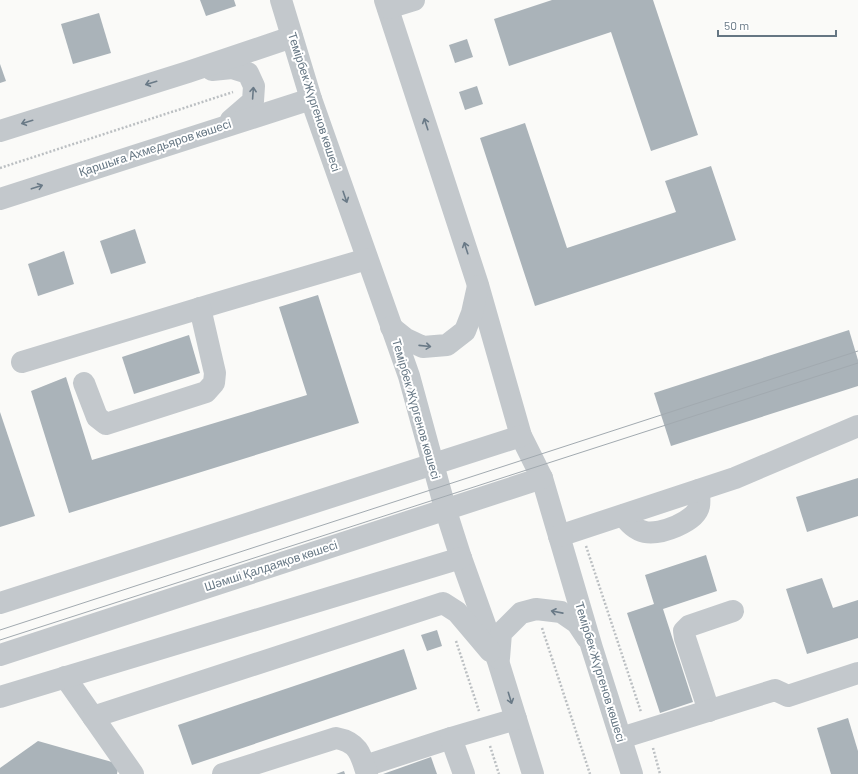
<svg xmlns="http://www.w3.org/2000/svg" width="858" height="774" font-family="Barlow,sans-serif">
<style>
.building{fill:#aab3b9}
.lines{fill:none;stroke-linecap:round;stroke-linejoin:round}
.path{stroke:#bbbfc2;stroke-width:2.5;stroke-dasharray:2 2;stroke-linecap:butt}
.minor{stroke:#c3c8cc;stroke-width:22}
.tram{stroke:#a2aab0;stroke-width:1}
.oneway{stroke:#6a7a87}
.labels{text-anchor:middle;stroke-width:4;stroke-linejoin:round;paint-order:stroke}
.street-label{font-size:12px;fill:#657683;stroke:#fff}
</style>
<rect width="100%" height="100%" fill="#fafaf8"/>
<g class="building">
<path d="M200,0H234L236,6L206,16Z"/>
<path d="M552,0H653L698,135L651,151L611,32L509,66L494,19Z"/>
<path d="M99,13L111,53L73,64L61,24Z"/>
<path d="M467,39L473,57L455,63L449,45Z"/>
<path d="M0,64L6,81L0,83Z"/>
<path d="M477,86L483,104L465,110L459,92Z"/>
<path d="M525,123L567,248L676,212L665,181L711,166L736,240L535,306L480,138Z"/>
<path d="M135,229L146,263L111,274L100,241Z"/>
<path d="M64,251L74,284L38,296L28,264Z"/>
<path d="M318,295L359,423L69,513L31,391L66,377L92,460L307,395L279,307Z"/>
<path d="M849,330L858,360V386L671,446L654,393Z"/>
<path d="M189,335L200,373L134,394L122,357Z"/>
<path d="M0,412L35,516L0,527Z"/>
<path d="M858,478V516L807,532L796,497Z"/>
<path d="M706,555L717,591L663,609L693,702L660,713L627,613L654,604L645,575Z"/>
<path d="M822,578L833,608L858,600V638L807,654L786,589Z"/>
<path d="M437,630L442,646L427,651L421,635Z"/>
<path d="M404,649L417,689L192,765L178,725Z"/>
<path d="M848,718L858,751V774H831L817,728Z"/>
<path d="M38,741L119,764L117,774H0V768Z"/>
<path d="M431,757L437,774H383Z"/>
<path d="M344,771L345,774H336Z"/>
</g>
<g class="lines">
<g class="path">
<path d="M0,168L233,92"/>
<path d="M586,546L641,712"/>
<path d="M542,628L590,774"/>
<path d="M456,641L479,711"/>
<path d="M490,746L499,774"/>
<path d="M653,748L660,774"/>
</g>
<g class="minor">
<path d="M281,0L311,99L409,376L445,508L461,558L498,661L533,774"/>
<path d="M385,0L478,285L521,436L542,478L592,648L632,774"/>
<path d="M388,8L414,0"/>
<path d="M212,70L232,68L248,73L254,86L253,101L231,120"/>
<path d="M0,131L188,72L292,37"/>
<path d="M0,199L311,99"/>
<path d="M391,327L406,339L423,347L447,345L465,331L472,313L478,286"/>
<path d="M22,362L217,303L367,259"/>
<path d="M84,383L97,417L106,424L206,392L214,383L215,373L200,308"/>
<path d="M624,515C628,523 636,530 645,532C660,535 696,522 699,506C700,501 699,495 699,490"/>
<path d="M559,536L735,478L858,426"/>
<path d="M0,603L521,436"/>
<path d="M0,655L542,478"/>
<path d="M499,658L501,633L521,613L536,609L561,612L577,623L587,638"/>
<path d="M65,677L93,717"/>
<path d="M0,697L461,558"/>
<path d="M709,711L685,638L684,631L689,626L733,611"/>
<path d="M621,738L775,690L788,696L858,673"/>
<path d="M365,766L451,738"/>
<path d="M133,774L93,717L443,603L457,612L490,651"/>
<path d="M223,774L336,738C358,742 361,754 367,774"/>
<path d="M464,774L451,738L516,719"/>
</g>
<g class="tram">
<path d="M0,630L858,351"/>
<path d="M0,640L858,363"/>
</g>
</g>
<defs><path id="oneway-shaft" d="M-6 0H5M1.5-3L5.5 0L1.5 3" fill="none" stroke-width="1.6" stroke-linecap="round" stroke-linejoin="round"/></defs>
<g class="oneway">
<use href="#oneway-shaft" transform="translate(151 83) rotate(163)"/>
<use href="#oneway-shaft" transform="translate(253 93) rotate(-86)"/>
<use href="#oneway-shaft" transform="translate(27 122) rotate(163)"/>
<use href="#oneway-shaft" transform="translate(426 124) rotate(-108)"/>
<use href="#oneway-shaft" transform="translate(37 187) rotate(-18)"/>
<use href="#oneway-shaft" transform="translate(345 197) rotate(71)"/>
<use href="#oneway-shaft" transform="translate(466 248) rotate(-108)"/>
<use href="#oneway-shaft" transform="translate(425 346) rotate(6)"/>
<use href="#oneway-shaft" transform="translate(557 612) rotate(-169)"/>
<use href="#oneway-shaft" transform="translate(510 698) rotate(73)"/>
</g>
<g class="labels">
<g class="street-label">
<text transform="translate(314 102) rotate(72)" y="4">Темірбек Жүргенов көшесі</text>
<text transform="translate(155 148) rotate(-18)" y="4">Қаршыға Ахмедьяров көшесі</text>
<text transform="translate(416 409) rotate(74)" y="4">Темірбек Жүргенов көшесі</text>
<text transform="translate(271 566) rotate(-18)" y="4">Шәмші Қалдаяқов көшесі</text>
<text transform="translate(600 672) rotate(73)" y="4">Темірбек Жүргенов көшесі</text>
</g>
</g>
<path d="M718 30v6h118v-6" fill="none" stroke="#657683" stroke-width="2"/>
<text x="724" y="30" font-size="12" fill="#657683" stroke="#ffffff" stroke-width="3" paint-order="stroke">50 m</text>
</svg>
